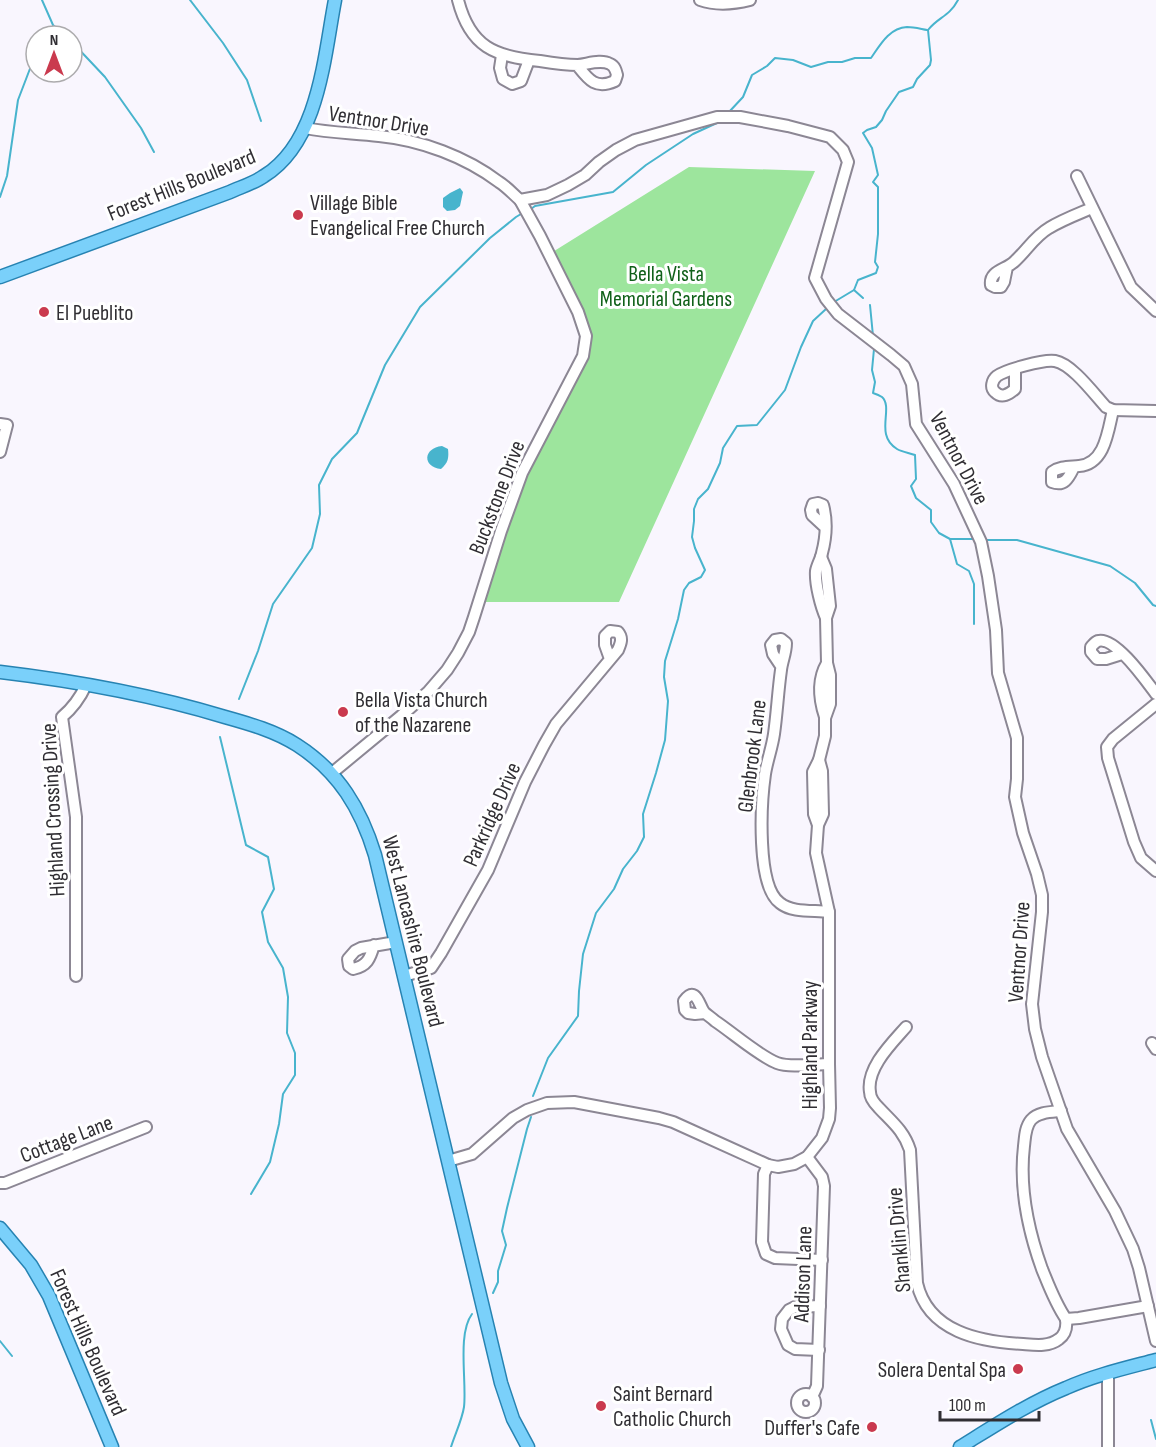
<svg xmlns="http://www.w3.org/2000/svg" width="1156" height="1447" font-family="'Sofia Sans Condensed',sans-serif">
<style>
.green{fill:#9de59d}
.water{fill:#48b4cd}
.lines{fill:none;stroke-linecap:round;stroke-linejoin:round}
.stream{stroke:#48b4cd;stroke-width:2}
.minor-casing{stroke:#8c8794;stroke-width:14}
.major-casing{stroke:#2783b2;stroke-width:15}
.minor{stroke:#fff;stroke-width:10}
.major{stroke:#7ad0fa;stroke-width:12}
.poi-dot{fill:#ca3a4e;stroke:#fff;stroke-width:2}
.labels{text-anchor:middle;stroke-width:6;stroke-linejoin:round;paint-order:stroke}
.street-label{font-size:22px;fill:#302e33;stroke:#fff}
.poi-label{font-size:22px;fill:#302e33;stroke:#fff;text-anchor:start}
.park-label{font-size:22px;fill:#106019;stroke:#fff}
</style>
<rect width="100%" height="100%" fill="#f9f6fe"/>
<path class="green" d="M689,167L815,171L619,602H482L515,496L588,343L551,253Z"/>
<g class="water">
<path d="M460,188L463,192L460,206L455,210L447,211L443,207V198L450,193Z"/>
<path d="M442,446L448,449C449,458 448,463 441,469C422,467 423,448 442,446Z"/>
</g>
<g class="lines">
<g class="stream">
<path d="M42,0L53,25L65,36"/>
<path d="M190,0L223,43L247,80L261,121"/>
<path d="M46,36L53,26"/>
<path d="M72,42L105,77L141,128L154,152"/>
<path d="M729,112L743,97L752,75L767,66L775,58L793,60L811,67L828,62H842L855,58H871C880,45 889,28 907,27C914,27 921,29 927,30"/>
<path d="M0,197L7,176L18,100L36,53"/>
<path d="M531,209L535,206L613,192L646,165L693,134L719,122"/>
<path d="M854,290L863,298"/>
<path d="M834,302L854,290L858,280L876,273L878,267L875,262L878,234V187L873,182L878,175L872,148L863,133L867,130L876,127L882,120L886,111L899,92L913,87L917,79L930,65L931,60L928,30C938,17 949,17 958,0"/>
<path d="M870,305L873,336"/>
<path d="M874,349L872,370L875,382L873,393C876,394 879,395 882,397C894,408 874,435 897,449C902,452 910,453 915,455L916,479L911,486L916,498L931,510V522L939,533L950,539L957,564L969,571L974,584V624"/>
<path d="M950,539H974"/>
<path d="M986,540H1017L1110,566L1135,583L1153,605L1156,606"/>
<path d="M239,699L258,651L273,604L312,548L320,514L319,485L332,459L357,433L385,365L420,307L490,238L516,217L521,214"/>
<path d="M220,737L246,845L268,857L274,889L262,912L268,942L283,968L288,997L287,1033L295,1053V1075L283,1094L279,1124L270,1162L251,1194"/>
<path d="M533,1096L548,1058L578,1016L579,991L583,954L596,913L614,889L623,869L637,851L644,837L643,814L656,773L665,740L668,701L664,677L665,661L678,619L684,590L689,583L701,577L705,570L695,548L692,537L694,521V509L698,499L708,489L720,463L723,448L737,426L757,425L785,390L801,347L813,321L826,309"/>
<path d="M493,1293L498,1282V1271L506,1245L502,1231L507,1208L527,1129L531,1117"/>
<path d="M0,1341L12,1356"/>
<path d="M1151,1420L1156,1439"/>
<path d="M451,1447C455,1434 462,1420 464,1407C467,1382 457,1334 472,1314"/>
</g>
<defs>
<g id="minor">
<path d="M458,0C470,47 495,57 540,61C552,63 565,65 578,65C588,64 601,59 610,64C615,66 616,71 617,75L615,81C595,90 588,79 577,65"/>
<path d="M700,0C717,6 734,4 750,0"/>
<path d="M502,55L500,68L503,79L512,84L521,81L529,60"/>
<path d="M305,128C330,133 354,133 379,136C421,140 466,157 499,182C507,187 513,194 520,200L547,195L568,185L585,175L599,162L616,150L635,140L717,117H740L788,126L830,137L843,150L848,162L815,278L826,299L838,314L891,355L904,366L912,384L916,424L954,484L981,542L988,576L996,630L998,673L1017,738V779L1015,797L1023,833L1037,874L1042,895V912L1032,1004L1035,1029L1042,1057L1067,1129L1115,1211L1133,1249L1139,1268L1156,1341"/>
<path d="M1077,176L1131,287L1156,311"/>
<path d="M1007,267L1004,282L1001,287H995L991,285C989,270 1007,270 1015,261C1027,250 1035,236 1049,228C1062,220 1078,214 1092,208"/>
<path d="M1015,369V389C1009,394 1002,399 995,392C990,388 992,380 997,376C1005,370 1044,359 1055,361C1072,364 1094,394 1106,407L1113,410L1156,411"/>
<path d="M0,424L7,425L0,452"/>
<path d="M1074,467C1069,477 1065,487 1052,482V472C1060,466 1070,467 1079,466C1105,464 1108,431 1113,410"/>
<path d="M825,527L812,515L811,510L813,504L818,503L823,505C827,520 826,538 822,553C821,559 817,565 816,571C815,584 821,607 826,618"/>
<path d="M1122,654L1106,659H1097L1091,652V647C1093,645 1095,642 1098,641C1115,636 1147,682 1156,694"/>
<path d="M781,666L773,654L771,645L775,640L781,639L786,643C786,653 782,661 781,670C778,691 777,713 774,734C772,748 767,761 765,774C761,802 756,886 780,903C792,913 814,910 829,912"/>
<path d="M1156,704L1113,739L1107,747L1108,758L1134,842L1141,858L1156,871"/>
<path d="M825,717C819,699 817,680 827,663"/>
<path d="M332,773L401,716L428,692L447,670L458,653L469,632L474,617L501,531L522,473L583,356L586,336L578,312L540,236L520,200"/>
<path d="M818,825L814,814L813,772L819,760L825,736V718L830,704V675L827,663L826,618L830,606L826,569L821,557"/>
<path d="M374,945C370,959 367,966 353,969L349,966L348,959L355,951L361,948L396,942"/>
<path d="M76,976V817L62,717C74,707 80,698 86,685"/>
<path d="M404,976L431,968L441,953L488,870L525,782L544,745L556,724L618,650C621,643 623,638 618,632L610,631L605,636V645L610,659"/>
<path d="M705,1013L695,1014L688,1013L685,1010L684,1001C696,985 699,1005 704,1012C707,1015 712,1018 715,1021C733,1033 759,1056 777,1063C790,1068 815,1064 829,1064"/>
<path d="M906,1027C892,1043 866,1068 870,1092C870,1098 875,1104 879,1108C892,1122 904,1131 910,1150L917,1283C928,1332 980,1342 1023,1344C1035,1345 1049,1347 1059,1339C1066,1334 1067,1327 1066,1319"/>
<path d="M1152,1043L1156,1049"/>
<path d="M1061,1111C1051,1112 1038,1112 1031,1120C1025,1127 1025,1138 1024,1146C1019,1188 1028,1230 1042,1269C1049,1286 1055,1303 1066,1319"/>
<path d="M807,1157L822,1177L824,1186L817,1386L812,1397"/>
<path d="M448,1161L472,1154L513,1118L527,1110L547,1103L574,1102L659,1118L673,1122L768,1165L778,1167L794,1164L807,1157L822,1138L829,1119L830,1108L829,1064V912L816,853L818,825L823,814L822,771L819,760"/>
<path d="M768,1165L764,1174L762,1242L766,1254L775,1258L822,1260"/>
<path d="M0,1183H5L146,1127"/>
<path d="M1066,1319L1079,1318L1148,1306"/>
<path d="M819,1350L795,1349L788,1345L781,1329L782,1319L789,1310L795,1307L820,1306"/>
<path d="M1108,1373V1447"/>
<circle cx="806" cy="1403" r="9"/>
</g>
<g id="major">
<path d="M0,277L230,192C241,187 254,183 264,176C319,142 324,57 335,0"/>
<path d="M0,672C76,681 152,695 225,717C250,724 275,731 297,745C339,772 361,809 375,855L501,1383L513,1419L528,1447"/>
<path d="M0,1228L31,1265L49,1296L112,1447"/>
<path d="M960,1447C994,1426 1029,1403 1066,1388C1095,1375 1126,1368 1156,1360"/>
</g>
</defs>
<use href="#minor" class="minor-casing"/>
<use href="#major" class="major-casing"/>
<use href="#minor" class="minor"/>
<use href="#major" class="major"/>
</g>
<g class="poi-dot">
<circle cx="298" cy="215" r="6"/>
<circle cx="44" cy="312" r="6"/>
<circle cx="343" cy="712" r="6"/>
<circle cx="1018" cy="1369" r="6"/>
<circle cx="601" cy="1406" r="6"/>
<circle cx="872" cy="1427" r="6"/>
</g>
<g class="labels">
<g class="street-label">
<text transform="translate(379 120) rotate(9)" y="8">Ventnor Drive</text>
<text transform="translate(181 184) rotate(-22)" y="8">Forest Hills Boulevard</text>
<text transform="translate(960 458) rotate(62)" y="8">Ventnor Drive</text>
<text transform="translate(496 497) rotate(-69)" y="8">Buckstone Drive</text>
<text transform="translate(751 756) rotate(-83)" y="8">Glenbrook Lane</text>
<text transform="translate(52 810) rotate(-93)" y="8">Highland Crossing Drive</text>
<text transform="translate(491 814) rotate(-66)" y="8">Parkridge Drive</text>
<text transform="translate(414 931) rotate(76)" y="8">West Lancashire Boulevard</text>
<text transform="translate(1018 952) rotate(-86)" y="8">Ventnor Drive</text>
<text transform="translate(809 1045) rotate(-90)" y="8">Highland Parkway</text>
<text transform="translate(66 1138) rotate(-21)" y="8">Cottage Lane</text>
<text transform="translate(898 1240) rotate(-95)" y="8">Shanklin Drive</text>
<text transform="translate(802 1274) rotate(-88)" y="8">Addison Lane</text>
<text transform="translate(89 1342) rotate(66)" y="8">Forest Hills Boulevard</text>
</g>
<g class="poi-label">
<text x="310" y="210">Village Bible<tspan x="310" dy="25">Evangelical Free Church</tspan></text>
<text x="56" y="320">El Pueblito</text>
<text x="355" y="707">Bella Vista Church<tspan x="355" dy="25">of the Nazarene</tspan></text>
<text x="1006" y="1377" text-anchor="end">Solera Dental Spa</text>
<text x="613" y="1401">Saint Bernard<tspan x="613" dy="25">Catholic Church</tspan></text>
<text x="860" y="1435" text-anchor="end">Duffer's Cafe</text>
</g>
<g class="park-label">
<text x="666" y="281">Bella Vista<tspan x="666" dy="25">Memorial Gardens</tspan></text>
</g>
</g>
<g transform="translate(54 54)"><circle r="28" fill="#ffffff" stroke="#acabad" stroke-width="1.5"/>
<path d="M0-4.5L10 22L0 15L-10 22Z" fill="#ca3a4e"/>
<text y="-9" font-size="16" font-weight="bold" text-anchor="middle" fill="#302e33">N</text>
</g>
<path d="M940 1411v9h99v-9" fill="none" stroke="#302e33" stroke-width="3"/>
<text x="949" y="1411" font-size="18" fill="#302e33" stroke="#ffffff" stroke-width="4.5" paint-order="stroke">100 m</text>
</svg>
